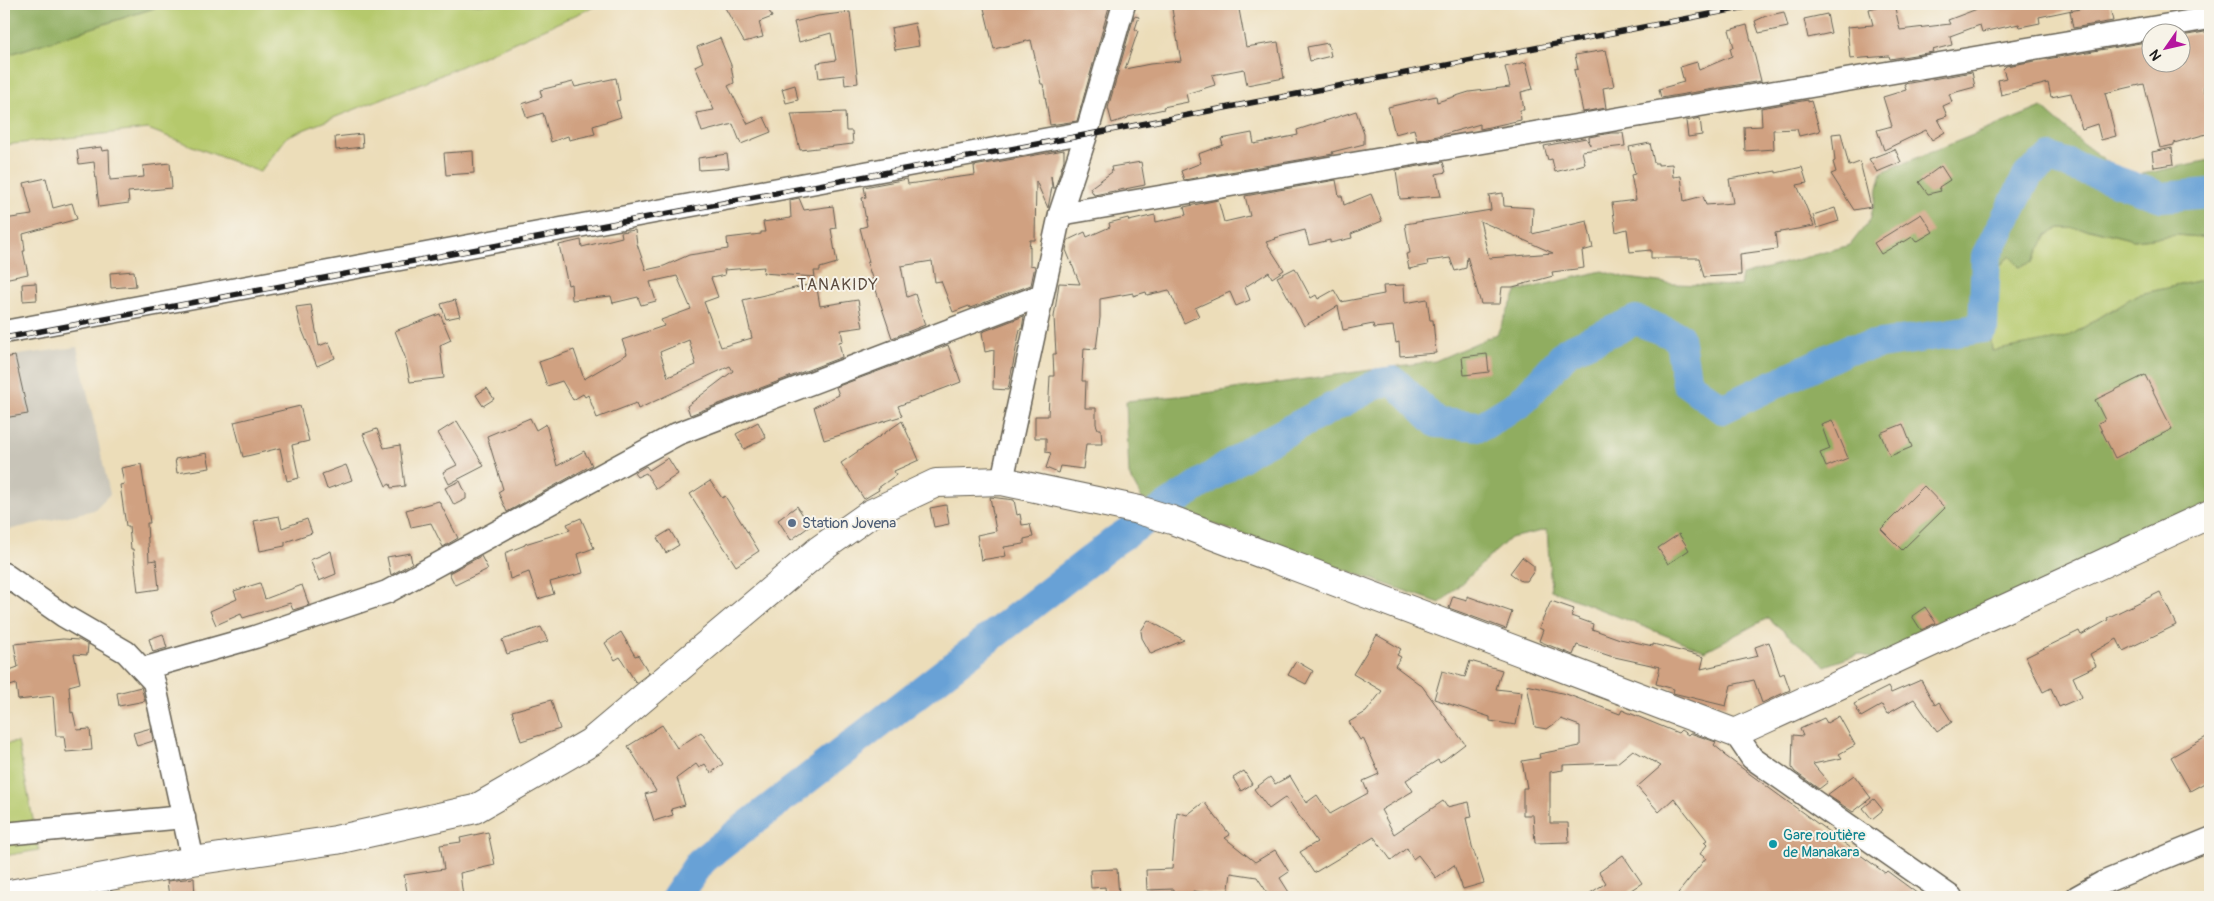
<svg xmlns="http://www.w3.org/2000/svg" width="2214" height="901" font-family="Pangolin,sans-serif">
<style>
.industrial{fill:#c8c4b8}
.green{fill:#b5c96c;stroke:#687244}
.forest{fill:#90ad60;stroke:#56643e}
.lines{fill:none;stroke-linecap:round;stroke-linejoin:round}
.river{stroke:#68a1d6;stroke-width:30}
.building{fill:#d0a181;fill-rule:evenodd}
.minor-casing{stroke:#656053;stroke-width:25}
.major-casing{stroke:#656053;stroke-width:30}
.minor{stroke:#fff;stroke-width:22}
.major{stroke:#fff;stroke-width:28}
.rail-casing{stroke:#1c1c1c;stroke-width:5.5}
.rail{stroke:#f7f3e8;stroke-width:4;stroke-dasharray:11;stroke-linecap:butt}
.service-dot{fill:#5c6f8a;stroke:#f7f3e8;stroke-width:2}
.culture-dot{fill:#0f9aa8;stroke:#f7f3e8;stroke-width:2}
.labels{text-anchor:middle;stroke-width:4;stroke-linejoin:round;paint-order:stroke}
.service-label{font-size:15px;fill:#4e5e75;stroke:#f7f3e8;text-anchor:start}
.culture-label{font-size:15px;fill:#0d838f;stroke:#f7f3e8;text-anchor:start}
.neighbourhood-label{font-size:16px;letter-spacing:1px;fill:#5b4b3f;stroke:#f7f3e8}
</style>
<rect width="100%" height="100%" fill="#f7f3e8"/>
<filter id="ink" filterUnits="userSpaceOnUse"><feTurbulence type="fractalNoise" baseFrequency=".02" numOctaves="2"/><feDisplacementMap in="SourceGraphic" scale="10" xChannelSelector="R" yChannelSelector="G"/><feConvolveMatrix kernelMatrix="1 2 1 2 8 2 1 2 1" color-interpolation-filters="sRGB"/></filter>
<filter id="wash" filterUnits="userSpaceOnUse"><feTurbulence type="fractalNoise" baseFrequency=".0096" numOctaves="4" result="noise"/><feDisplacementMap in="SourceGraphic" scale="20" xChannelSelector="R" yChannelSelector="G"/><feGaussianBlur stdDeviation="1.12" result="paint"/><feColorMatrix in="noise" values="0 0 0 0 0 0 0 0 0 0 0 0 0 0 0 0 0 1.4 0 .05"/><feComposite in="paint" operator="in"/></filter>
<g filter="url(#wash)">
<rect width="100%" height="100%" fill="#ecddb9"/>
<path class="industrial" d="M77,347L110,494L94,510L4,531V357Z"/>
<g class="green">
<path d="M167,4H600L441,75L288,136L260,172L148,129L4,145V56Z"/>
<path d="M2060,228L2090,229L2134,240L2177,235L2210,238V278L2136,295L2068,337L1992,352L1988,307L2001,265L2010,255L2033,262L2047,235Z"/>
<path d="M18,742L39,850L4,856V744Z"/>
</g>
<g class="forest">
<path d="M4,4H167L4,56Z"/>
<path d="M2042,107L2082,143L2128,177L2210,160V238L2177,235L2134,240L2090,229L2060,228L2047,235L2033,262L2019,267L2010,255L2001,265L1988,307L1992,351L2068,337L2136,295L2210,278V503L1879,661L1859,654L1825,666L1768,618L1705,651L1551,590L1547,530L1510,538L1440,603L1142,499L1129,475L1126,401L1199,394L1435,361L1497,334L1517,291L1602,271L1627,278L1674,284L1740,286L1742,275L1850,245L1870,220L1882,172Z"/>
</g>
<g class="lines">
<path class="river" d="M676,897L700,862L1116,540L1253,449L1379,383L1394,381L1437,423L1482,426L1520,403L1568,351L1636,320L1679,337L1687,383L1722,409L1849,349L1983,328L1986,256L2028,175L2051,158L2162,197L2210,193"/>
</g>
<g id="blocks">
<g class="building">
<path d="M723,4H766L772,17L759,22L763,37L744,42Z"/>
<path d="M983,4H1099L1109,7L1077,121L1050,125L1043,84H1041L1031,40L994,49Z"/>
<path d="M1200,4H1238L1246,47L1278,42L1284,78L1247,85L1244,69L1212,75L1215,85L1186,94L1188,102L1163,107L1164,109L1128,117V118L1112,123L1108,108L1134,16L1139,17L1135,29L1138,31L1125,69L1150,64L1181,61L1172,9Z"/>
<path d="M1889,4H1894L1900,30L1950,24L1948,20L1977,9L1976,7L1992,4H2071L2072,10L2039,17L2040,23L2020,27L2019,24L1982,32L1980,25L1950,36L1952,45L1932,50L1933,52L1890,59L1889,56L1850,59L1847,27L1873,25L1869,9Z"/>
<path d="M2104,4H2109L2113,21L2073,28L2070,11Z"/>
<path d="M850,12L858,83L845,85L844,75L819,78L817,63L836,60L831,33L799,42L794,22L818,16Z"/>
<path d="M1784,12L1788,27L1759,33L1755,21L1766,16Z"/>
<path d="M1827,14L1831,33L1808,38L1804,19Z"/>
<path d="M915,23L919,46L895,50L891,28Z"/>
<path d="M1747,25L1761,81L1661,98L1659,89L1684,82L1680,67L1697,62L1699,70L1732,56L1730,48L1734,47L1729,30Z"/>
<path d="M2210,31V84L2203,87L2210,108V133L2174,143V145L2160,148L2144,84L2105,93L2116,136L2101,140L2097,124L2082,129L2071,93L2051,97L2048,83L2001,95L1998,80L2006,78L2003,69L2006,66L2152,41V62H2182V36Z"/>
<path d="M720,38L731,65L734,83L728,86L748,124L764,117L771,132L741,144L733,124L702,132L696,113L714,110L695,66L703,62L697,47Z"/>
<path d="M1328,43L1331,56L1310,61L1307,47Z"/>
<path d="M1606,50L1614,86L1603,88L1606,108L1583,112L1574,70L1578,69L1575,55Z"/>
<path d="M1526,62L1533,89L1521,92L1524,110H1520L1521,120L1480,129V124L1438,136L1417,140L1414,129L1395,134L1388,107L1436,96L1437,102L1469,92L1510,87L1505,67Z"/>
<path d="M1972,72L1975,87L1949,94L1952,102L1943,106L1947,116L1938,119L1945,132L1932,140L1926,130L1884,150L1877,130L1892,126L1883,97L1906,90L1904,84Z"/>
<path d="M616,78L620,100L616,101L621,117L593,126L595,134L569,140L568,136L551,142L543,113L527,118L522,104L542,97L540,90L573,82L575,87Z"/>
<path d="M795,85L798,100L786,103L782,89Z"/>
<path d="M1808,100V102L1811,101L1820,131L1799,136L1797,129L1773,130L1774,149L1745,151L1744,127L1762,126L1761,108Z"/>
<path d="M1356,111L1364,134V144L1332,152L1333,154L1184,180L1181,171L1201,163L1198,154L1223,145L1221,139L1252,133L1254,144L1298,135L1297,130Z"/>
<path d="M845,112L846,131H852L853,144L800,150L791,114Z"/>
<path d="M1700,118L1702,135L1688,137L1686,121Z"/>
<path d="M1611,133H1623L1625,146L1582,151L1585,164L1555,172L1552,159L1548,160L1544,146L1586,138L1590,145L1589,137Z"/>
<path d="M1841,133L1849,166L1860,162L1871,207L1854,210L1831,174L1836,172L1833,162L1835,161L1832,134Z"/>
<path d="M362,134L363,147L336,150L335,137Z"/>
<path d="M1650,143L1654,163H1658V165L1672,164L1673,177L1681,176L1684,201L1703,196L1706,205L1733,203L1729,179L1776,171V173L1802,167L1807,183L1797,185L1814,226L1775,233L1777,249L1740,254L1741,275L1704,277L1699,258H1651V250L1630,252L1627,229L1616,232L1612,203L1636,200L1631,175L1635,174L1629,147Z"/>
<path d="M101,147L102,151L109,150L110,180L144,177L143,166L170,163L172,188L128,192L129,203L99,207L94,162L79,164L77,150Z"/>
<path d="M2172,148L2174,164L2154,167L2152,152Z"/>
<path d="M1895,149L1901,162L1877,172L1869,159Z"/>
<path d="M1064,150V160L1055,188H1053L1051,176L1052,187L1048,208L1036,181L1035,240H1030L1029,247L1030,246V265L1035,266L1031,285L970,308L969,306L953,312L941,281L935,282L932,261L901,266L907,297L915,294L925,325L892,338L867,263L869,262L860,228L867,226L862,198L866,197L864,187L907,179L908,184L975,175L974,166Z"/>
<path d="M473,151L474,173L446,175L444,153Z"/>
<path d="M727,154L729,168L699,170L698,158Z"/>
<path d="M1141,162L1145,185L1094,195L1090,188L1112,172L1111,167Z"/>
<path d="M1443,162L1446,172L1436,174L1441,196L1400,199L1396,170Z"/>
<path d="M1941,166L1950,180L1939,187L1941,191L1928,194L1919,182Z"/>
<path d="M46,178L53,208L72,203L77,219L23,234L25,251H23L28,274L4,279V219L32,215L24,183Z"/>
<path d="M1336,180L1339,196H1342L1344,205L1371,194L1382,221L1351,234L1352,238L1330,243V240L1309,245L1305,230L1275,238L1276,239L1266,242L1284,270L1272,278L1269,272L1245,287L1250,300L1236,306L1230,292L1195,308L1199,316L1184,323L1169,290L1147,295L1146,292L1133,296V293L1100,299V318L1096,349L1084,348L1082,381H1086L1085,408H1096V424L1098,429H1101L1102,444H1086L1083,469L1060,466L1058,473L1046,468L1051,453L1046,452V438H1035V416H1048L1050,376H1054L1053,354H1056L1054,317L1059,283L1080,284L1066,250L1068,240L1085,232L1087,237L1110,227L1109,223L1128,218L1129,221L1155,215L1156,222L1186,215L1184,207L1218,200L1224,222L1250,216L1245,196Z"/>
<path d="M1503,193L1504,206L1533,208L1532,234L1587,221L1593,248L1582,251L1584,268L1552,272L1553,276L1513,287H1502L1500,304H1481L1467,256L1466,268L1455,271L1450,258L1427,261L1428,265L1409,269L1406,254L1410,253L1405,224L1491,210L1489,195ZM1480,221L1526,241L1553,253L1489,258Z"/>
<path d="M799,198L804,210L833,206L836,228L831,229L837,263L820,268V271H814L815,277L763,273L764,267L724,270L725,275L711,278L718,297L704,302L721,347L752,338L743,300L816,283L820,306L858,300L863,327L841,330L843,341L839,342L842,357L690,415L687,406L733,371L730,366L638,409L636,403L597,418L588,395L585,397L583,394L573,400L562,381L547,386L539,362L574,350L584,379L627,354L622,340L664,326L661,320L691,309L677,276L650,282L656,301L641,305L638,297L613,303L611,296L572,300L571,284L568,285L559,245L581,240L582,247L622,237L621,232L635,230L637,244L646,270L664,266L689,255L728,249L727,238L761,234V232H765L763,222L791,218L790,200ZM689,340L696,365L668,377L660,352Z"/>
<path d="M1835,208L1839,221L1817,228L1813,215Z"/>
<path d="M1921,214L1933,232L1916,242L1912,237L1904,242L1903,241L1881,254L1874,243Z"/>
<path d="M1295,268L1311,298L1316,295L1318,299L1334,290L1341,302L1384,294L1383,286L1404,285L1405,303L1427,299L1430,320H1433L1436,353L1400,356L1399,342L1396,343L1393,326L1374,328L1373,324L1343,330L1338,306L1304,326L1277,277Z"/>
<path d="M134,271L136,286L111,288L110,273Z"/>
<path d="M36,283L37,300L23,301L22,284Z"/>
<path d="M455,300L460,316L446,319L441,304Z"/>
<path d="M311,305L319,346L329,342L335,358L317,366L300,325L296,307Z"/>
<path d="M440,314L451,340L440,345L444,378L410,382L405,357L395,331Z"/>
<path d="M1024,316L1022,329H1020L1008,390L993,389L994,350L985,352L982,332Z"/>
<path d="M948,345L961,382L898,406L902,416L824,440L814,407L839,395L836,387Z"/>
<path d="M1487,354L1489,372L1464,375L1462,357Z"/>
<path d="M15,356L28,414L4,418V358Z"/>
<path d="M2145,375L2172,429L2115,458L2098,423L2105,420L2095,400Z"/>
<path d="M487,388L494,399L483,406L476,395Z"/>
<path d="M300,406L309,441L292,445L299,478L287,481L280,448L243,457L234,422Z"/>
<path d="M530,418L536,430L546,424L557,466L584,451L592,465L507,512L498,492L503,489L487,436Z"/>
<path d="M1832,420L1848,458L1826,467L1820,453L1830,449L1821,424Z"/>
<path d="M457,421L484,466L449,484L443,472L457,465L438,433Z"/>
<path d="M902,421L919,460L894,471L896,475L878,488L879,490L864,499L841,463Z"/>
<path d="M758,422L766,438L744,449L736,434Z"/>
<path d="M1903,424L1912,447L1890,456L1880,433Z"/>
<path d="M377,429L384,448L400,445L405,486L391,488L390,484L386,486L363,434Z"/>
<path d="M207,453L210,468L177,473L175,459Z"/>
<path d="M668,458L678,474L656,489L646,473L637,477L634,473L646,466L649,470Z"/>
<path d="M141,464L150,523H147L149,561L156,560L159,589L138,592L133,549H131L129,526H126L120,485L124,484L121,468Z"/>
<path d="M346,465L352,480L327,489L322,474Z"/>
<path d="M460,481L466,494V499L454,505L445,488Z"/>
<path d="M710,481L722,498L725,496L759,551L736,566L690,494Z"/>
<path d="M1924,486L1945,508L1902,550L1881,529Z"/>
<path d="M990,497L1014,500L1017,515L1020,514L1022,525L1030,524L1033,537L1024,539V544L1004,547L1006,556L981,560L977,535L996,531Z"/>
<path d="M439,501L458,538L443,547L431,523L411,527L406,510Z"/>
<path d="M946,505L949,524L934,527L930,508Z"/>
<path d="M797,506L810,526L791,540L778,520Z"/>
<path d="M279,516L282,528L307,519L312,533L285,542V546L260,551L254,521Z"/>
<path d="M581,518L594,548L578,554L583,573L550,582L554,594L538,599L529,572L510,579L505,553L525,545V544L570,530L567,524Z"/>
<path d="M670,530L679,545L666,553L657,538Z"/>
<path d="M1679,534L1689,550L1668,564L1658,548Z"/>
<path d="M331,551L336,574L319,581L310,560Z"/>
<path d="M410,553L412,563L391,575L387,557Z"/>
<path d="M481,556L488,569L455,585L449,573Z"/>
<path d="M1522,557L1534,566V571L1527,581H1521L1510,573Z"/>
<path d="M260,583L265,599L302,585L309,605L293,610L290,603L243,618L241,614L216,625L210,611L237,599L234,591Z"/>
<path d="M2160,592L2176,625L2123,651L2117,639L2090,654L2096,666L2073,677L2082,697L2059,707L2051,688L2043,692L2026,657L2079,631L2081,635L2108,620L2107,618Z"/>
<path d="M1453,596L1467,600V596L1512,612L1506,629L1449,608Z"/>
<path d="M1551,601L1574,609L1571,616L1593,624L1592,629L1620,639L1653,646V644L1704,657L1701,669L1758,656L1755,647L1769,642L1780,675L1784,673L1790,690L1762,703L1754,680L1731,685L1726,706L1673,693L1674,689L1656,684L1660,667L1610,656L1577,645L1573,655L1539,641L1543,630L1539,628Z"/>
<path d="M1925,607L1936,623L1921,630L1912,616Z"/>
<path d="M1148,620L1184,640L1151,654L1142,638L1141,631Z"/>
<path d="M541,627L548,641L507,654L502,640Z"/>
<path d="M621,632L635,656L638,655L649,673L636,683L620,657L615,660L605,643Z"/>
<path d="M163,634L167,648L153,652L149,639Z"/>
<path d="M1377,635L1401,649L1397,655L1401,657L1395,666L1422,686L1465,744L1440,763L1438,760L1406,780L1413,791L1381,810L1394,834L1443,801L1447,807L1469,802L1472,817L1466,818L1472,846L1484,883L1463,889L1454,865L1436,878L1418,855L1413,859L1407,848L1391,860L1374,837L1314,873L1300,852L1317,842L1286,797L1269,809L1254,789L1270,777L1275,784L1290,776L1306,803L1317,795L1330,814L1368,793L1363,781L1379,774L1378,771L1363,738L1360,740L1349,722L1366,712L1382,691L1353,674Z"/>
<path d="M63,639L79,640L88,645L87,655L74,654L80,683L69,686L71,713L73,712L77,730L90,729L92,750L66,752L64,736H56L53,696L18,700L16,684L4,688V672L18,667L14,644Z"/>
<path d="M1296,661L1313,671L1306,684L1288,675Z"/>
<path d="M1470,661L1502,670L1496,689L1522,692L1516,725L1490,721V717L1434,699L1442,671L1465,677Z"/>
<path d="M1921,680L1935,705L1939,702L1952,722L1937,732L1914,699L1887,714L1882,705L1861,717L1854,704L1888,687L1891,693Z"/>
<path d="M1527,685L1566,694L1620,714L1622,710L1678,733L1681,730L1688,735L1690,733L1716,742L1714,745L1725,754L1724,755L1885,873L1887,871L1922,897H1675L1706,858L1700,854L1707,845L1704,842L1707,840L1674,798L1659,812L1637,787L1661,766L1633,750L1617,763L1563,765V770L1550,772V823H1568L1569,842L1535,843L1533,815H1523V788H1527L1522,761L1540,758L1539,754L1580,746V726L1561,719L1547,729L1535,727Z"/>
<path d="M141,687L145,701L119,706L117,693Z"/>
<path d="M551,700L560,729L521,741L512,711Z"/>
<path d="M1839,716L1855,745L1839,754L1842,758L1813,764L1828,782L1819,789L1795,772L1792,768L1793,735L1803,736L1800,729L1824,718L1827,723Z"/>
<path d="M662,725L677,748L701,732L723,764L711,773L705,764L699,768L696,764L677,778L685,805L671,809L673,815L654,821L645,794L656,791L628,746Z"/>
<path d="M151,728L153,741L137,746L133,733Z"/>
<path d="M2210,735V780L2190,791L2171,757Z"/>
<path d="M1244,771L1252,784L1241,791L1233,778Z"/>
<path d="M1854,775L1871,798L1853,812L1827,795Z"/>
<path d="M1874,799L1883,810L1872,819L1863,808Z"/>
<path d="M1204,802L1230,835L1225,838L1255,862L1275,850L1289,872L1280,878L1292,897H1270L1257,877L1231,873L1228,896L1193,891L1192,897H1174V889L1147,890L1146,870L1172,869L1177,812L1187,815Z"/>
<path d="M488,832L495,865L460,873L463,897H408L404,875L444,869L440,845L461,842L460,838Z"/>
<path d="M1623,855L1642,883L1620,897H1584L1606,883L1599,872Z"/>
<path d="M1117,869L1119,897H1106L1105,887L1091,888L1090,870Z"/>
<path d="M194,878L195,897H169L167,881Z"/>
</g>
</g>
</g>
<g filter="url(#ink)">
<use href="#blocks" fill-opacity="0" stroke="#656053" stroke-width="1"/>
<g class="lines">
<defs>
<g id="minor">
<path d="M1060,214L2210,18"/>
<path d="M4,332L1087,132"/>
<path d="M1002,481L1060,214L1087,132L1124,4"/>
<path d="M4,574L64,616L126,652L154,682L193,861"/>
<path d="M142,669L255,637L387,592L677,434L1042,295"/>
<path d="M1735,733L1752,758L1951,897"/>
<path d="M4,834L184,817"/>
<path d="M2077,897L2102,883L2210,839"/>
</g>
<path id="major" d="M4,895L193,861L336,840L475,809L591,742L819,550L870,514L936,483L1002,481L1139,510L1172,520L1735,733L2210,514"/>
</defs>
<use href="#minor" class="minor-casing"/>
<use href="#major" class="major-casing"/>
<use href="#minor" class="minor"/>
<use href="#major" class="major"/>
<defs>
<path id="rail" d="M4,338L1085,135L1762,4"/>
</defs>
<use href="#rail" class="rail-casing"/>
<use href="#rail" class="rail"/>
</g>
</g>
<circle class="service-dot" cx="792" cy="523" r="5"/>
<circle class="culture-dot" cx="1773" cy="844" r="5"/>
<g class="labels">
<g class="service-label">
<text x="802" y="528">Station Jovena</text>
</g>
<g class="culture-label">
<text x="1783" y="840">Gare routière<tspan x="1783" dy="17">de Manakara</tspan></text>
</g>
<g class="neighbourhood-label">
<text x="838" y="290">TANAKIDY</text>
</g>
</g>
<rect width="2214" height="901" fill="none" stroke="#f7f3e8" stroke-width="20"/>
<g transform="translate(2166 48) rotate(236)"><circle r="24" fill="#f7f3e8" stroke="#9f9d96"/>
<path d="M0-4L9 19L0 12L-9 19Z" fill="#b5179e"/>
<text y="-8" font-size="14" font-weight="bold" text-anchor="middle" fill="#1c1c1c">N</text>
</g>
</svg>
